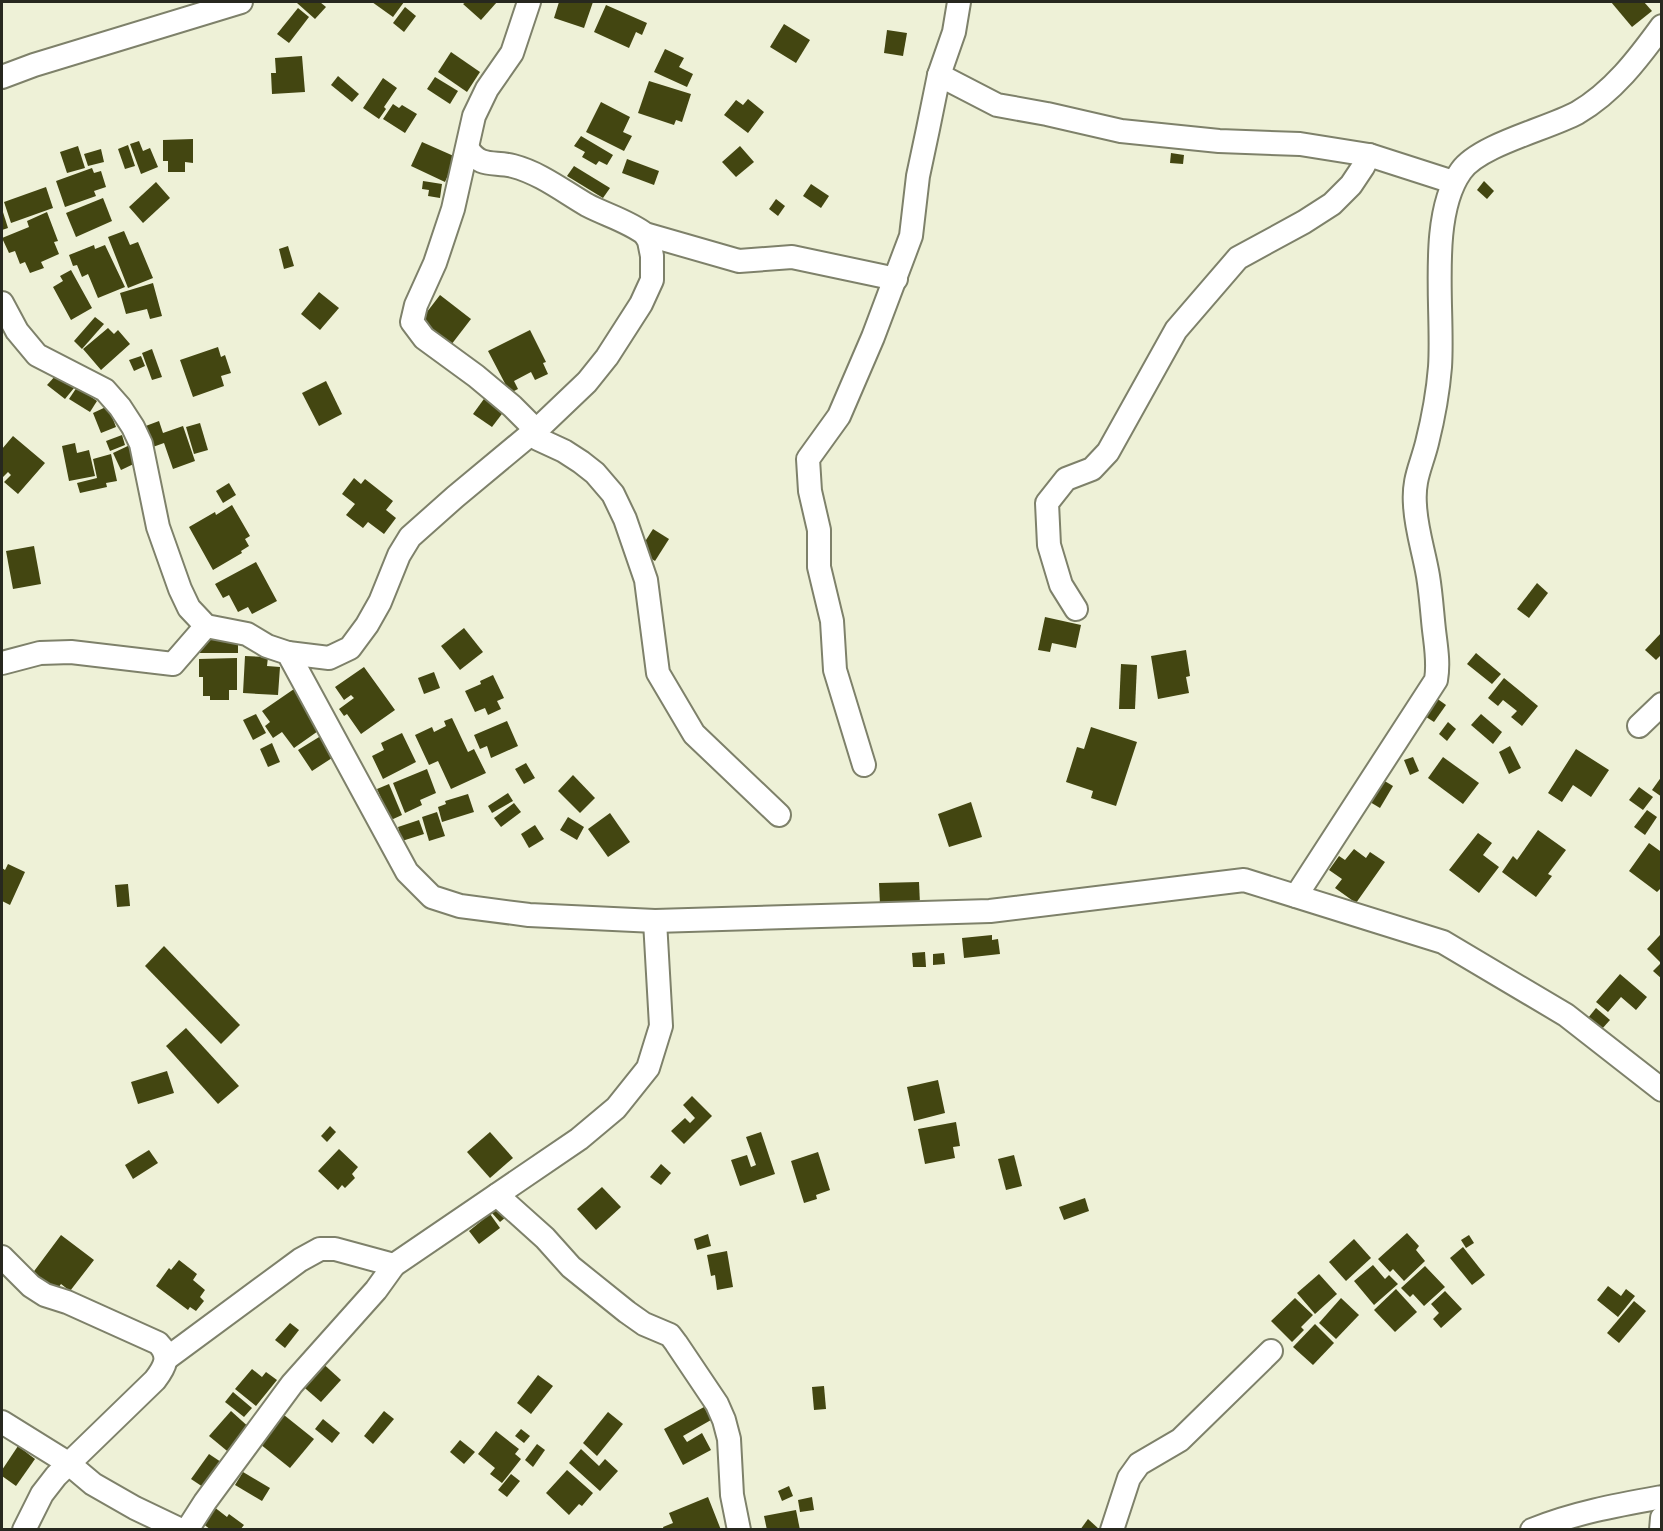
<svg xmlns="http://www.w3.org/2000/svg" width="1663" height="1531" font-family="'PT Sans',sans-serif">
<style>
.building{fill:#434611}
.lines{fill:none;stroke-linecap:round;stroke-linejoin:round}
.minor-casing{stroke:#7e816a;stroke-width:26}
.minor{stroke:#fff;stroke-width:22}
</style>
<rect width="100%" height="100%" fill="#eef1d7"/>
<g class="building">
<path d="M298,2H320L326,7L315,19L297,3Z"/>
<path d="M372,2H404L393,17Z"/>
<path d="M466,2H497L481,20L463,4Z"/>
<path d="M559,2H593L584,28L554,18Z"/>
<path d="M1611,2H1644L1652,11L1632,27Z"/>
<path d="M606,5L647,23L642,35L636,32L629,48L594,32Z"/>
<path d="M405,7L416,16L404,32L393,23Z"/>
<path d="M298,8L309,17L289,43L277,34Z"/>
<path d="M784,24L810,40L796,63L770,47Z"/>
<path d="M887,30L907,33L903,56L884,53Z"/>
<path d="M665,49L684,58L679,67L693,74L687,87L654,72Z"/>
<path d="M451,52L480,72L467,92L438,72Z"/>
<path d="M302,56L305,92L272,94L271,73H276L275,58Z"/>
<path d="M338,76L359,94L352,102L331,85Z"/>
<path d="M435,77L458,91L450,104L427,89Z"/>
<path d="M383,78L397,88L384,107L386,109L379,119L363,108Z"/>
<path d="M649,81L691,94L682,122L676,120L674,125L638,113Z"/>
<path d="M748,99L764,112L748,133L724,115L736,100L743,105Z"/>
<path d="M601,102L630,117L623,132L632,136L624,151L586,132Z"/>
<path d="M393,104L399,108L402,105L417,114L405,133L383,119Z"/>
<path d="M581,136L613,155L607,165L599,161L596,165L582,157L585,152L574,146Z"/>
<path d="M193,139V163L185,162V172H168V161H163V140Z"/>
<path d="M139,141L143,151L150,148L158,167L141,174L130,144Z"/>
<path d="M422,142L456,157L445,182L411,166Z"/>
<path d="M128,145L135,166L125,169L118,149Z"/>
<path d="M78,146L85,168L67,173L60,152Z"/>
<path d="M740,146L754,162L736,177L722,162Z"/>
<path d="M101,149L104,162L88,166L84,154Z"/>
<path d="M1171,153L1184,155L1183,164L1170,163Z"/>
<path d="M627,159L659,171L654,185L622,173Z"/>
<path d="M574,166L610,188L603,198L567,176Z"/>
<path d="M92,168L94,173L101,171L106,187L94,191L96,196L65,207L56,181Z"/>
<path d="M423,181L442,184L440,198L428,196L429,190L422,189Z"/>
<path d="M1484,181L1494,191L1487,199L1477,190Z"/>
<path d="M156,182L170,198L143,223L129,207Z"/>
<path d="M811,184L829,196L821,208L803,196Z"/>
<path d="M46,187L53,208L11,223L4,202Z"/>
<path d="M103,198L112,221L76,237L66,213Z"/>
<path d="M776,199L785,206L778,216L769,209Z"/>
<path d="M2,209L8,228L2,230Z"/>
<path d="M47,212L58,241L54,242L59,254L41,262L44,268L30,273L25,262L20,264L15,251L9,253L2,238L29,227L27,221Z"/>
<path d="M124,231L130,245L138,242L153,278L128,288L108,237Z"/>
<path d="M94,245L95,249L105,245L125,287L98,298L88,274L82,277L77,265L73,266L69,255Z"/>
<path d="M288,246L294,266L284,269L279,249Z"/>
<path d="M71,270L92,308L71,320L53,287L63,281L60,276Z"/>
<path d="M153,283L162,316L150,319L147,309L126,314L120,293Z"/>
<path d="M319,292L339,308L320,330L301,314Z"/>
<path d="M440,295L471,319L451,345L420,321Z"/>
<path d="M95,317L104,324L82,349L74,341Z"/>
<path d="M108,328L114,334L118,330L130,344L101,370L83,349Z"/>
<path d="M530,330L546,362L543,363L548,374L535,380L531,372L514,381L518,389L510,393L488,351Z"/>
<path d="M218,347L221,357L225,355L231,373L221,376L224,386L193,397L180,360Z"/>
<path d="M152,349L162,377L152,380L142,353Z"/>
<path d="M141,356L145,366L134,371L129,360Z"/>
<path d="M57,374L74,388L65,399L47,385Z"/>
<path d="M326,381L342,414L319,426L302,393Z"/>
<path d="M77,387L97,401L90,412L69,399Z"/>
<path d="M489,392L508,406L492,427L473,414Z"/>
<path d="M108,406L116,427L101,433L93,413Z"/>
<path d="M159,421L163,433L183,426L195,461L173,469L164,443L150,448L143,427Z"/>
<path d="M200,423L208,450L194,454L186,427Z"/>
<path d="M122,435L125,445L110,451L106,441Z"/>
<path d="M13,436L45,463L18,494L4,482L11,475L8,472L3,477L2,475V449Z"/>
<path d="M75,443L77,453L89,450L95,476L69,481L62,446Z"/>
<path d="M132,444L140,461L121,470L113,453Z"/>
<path d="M111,454L117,481L106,483L107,487L80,493L77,483L97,478L93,459Z"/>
<path d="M354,478L361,484L365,479L393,501L386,510L396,518L384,534L368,522L363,528L346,515L355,504L342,494Z"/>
<path d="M229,483L236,495L223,503L216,491Z"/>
<path d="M232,505L250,536L245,539L249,546L241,551L242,553L213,570L189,527L215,512L216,515Z"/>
<path d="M653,529L669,539L655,561L639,551Z"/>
<path d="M34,546L41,584L13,589L6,551Z"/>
<path d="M256,562L277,601L252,614L248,607L238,612L229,595L223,598L215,584Z"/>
<path d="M1537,583L1548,593L1529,618L1517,609Z"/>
<path d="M1045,617L1081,625L1076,648L1052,643L1050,652L1038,650Z"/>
<path d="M464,628L483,652L460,670L441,646Z"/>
<path d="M1662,632V654L1656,660L1645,650Z"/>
<path d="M238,634V653H200L201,635Z"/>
<path d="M1186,650L1190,676L1186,677L1189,693L1158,699L1151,656Z"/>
<path d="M1476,653L1501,674L1492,684L1467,664Z"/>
<path d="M245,656L268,657L267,666L280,667L278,695L243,693Z"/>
<path d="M237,658V690H229V700H210V696H203V677H199V659Z"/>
<path d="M1121,664L1137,665L1135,709H1119Z"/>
<path d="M364,667L395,710L361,734L347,714L344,716L339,709L354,698L351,695L344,700L335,687Z"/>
<path d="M434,672L440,688L424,694L418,678Z"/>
<path d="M493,675L504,698L497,701L501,709L488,715L485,708L475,712L465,691L481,684L480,681Z"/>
<path d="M1504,678L1538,706L1522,726L1511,717L1517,711L1503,700L1498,706L1488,698Z"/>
<path d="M294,689L321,729L294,748L282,732L273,738L265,726L270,722L262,711Z"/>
<path d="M1432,695L1446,705L1434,722L1420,713Z"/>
<path d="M256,714L266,733L253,740L243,720Z"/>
<path d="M1481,714L1502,732L1493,744L1471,725Z"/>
<path d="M452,718L468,752L474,749L486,773L451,789L438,761L429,765L415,735L432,727L434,732L446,726L444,721Z"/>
<path d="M507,721L518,746L491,758L487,746L480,749L474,735Z"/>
<path d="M1448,722L1456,729L1447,741L1439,734Z"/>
<path d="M1091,727L1137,742L1116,806L1091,798L1093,791L1066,782L1077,747L1084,749Z"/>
<path d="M402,733L416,762L383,779L372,756L384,750L381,743Z"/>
<path d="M324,734L330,744L325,747L332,758L312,771L298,750Z"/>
<path d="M272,743L280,762L268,767L260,749Z"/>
<path d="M1510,746L1521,768L1509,774L1499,752Z"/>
<path d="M1576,749L1609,770L1591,797L1573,785L1562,802L1548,793Z"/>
<path d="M1413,757L1419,771L1410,775L1404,760Z"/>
<path d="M1443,757L1479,783L1463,804L1428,778Z"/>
<path d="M526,763L535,778L524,784L515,769Z"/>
<path d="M427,769L436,793L420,800L422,805L405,813L393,783Z"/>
<path d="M573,775L595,798L580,813L558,791Z"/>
<path d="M1662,776V797L1652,790Z"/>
<path d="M1378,777L1393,786L1380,808L1365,799Z"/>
<path d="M389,784L402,815L391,820L377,789Z"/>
<path d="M1639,787L1653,797L1643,810L1629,800Z"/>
<path d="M508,793L513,801L492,813L488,806Z"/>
<path d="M468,794L474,812L442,822L438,807L446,804L445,801Z"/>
<path d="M971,802L982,837L949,847L938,814Z"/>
<path d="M514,803L521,812L501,827L494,818Z"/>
<path d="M1647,810L1657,817L1645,835L1634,827Z"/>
<path d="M437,812L445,836L429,841L422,817Z"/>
<path d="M610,813L630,842L608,857L588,829Z"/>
<path d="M568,817L584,827L577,840L560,830Z"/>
<path d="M419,820L424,834L402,841L398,827Z"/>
<path d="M535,825L544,839L529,848L521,834Z"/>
<path d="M1538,830L1566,850L1548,874L1552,876L1536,897L1502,872L1513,856L1517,860Z"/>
<path d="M1478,833L1492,843L1483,855L1499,867L1479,893L1449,870Z"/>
<path d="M1649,843L1660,851L1662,849V887L1657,892L1629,871Z"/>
<path d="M1354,849L1366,858L1370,852L1385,862L1356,903L1335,888L1342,879L1329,870L1339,856L1345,860Z"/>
<path d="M8,864L25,872L10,905L2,901V868L5,870Z"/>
<path d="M919,882L920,904L880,905L879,883Z"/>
<path d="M128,884L130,906L117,907L115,885Z"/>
<path d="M992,935V940L998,939L1000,954L964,958L962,938Z"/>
<path d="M1660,935L1662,936V979L1653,971L1661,963L1647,949Z"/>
<path d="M164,946L240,1025L221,1044L145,966Z"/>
<path d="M925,952L926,967H913L912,953Z"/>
<path d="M944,953L945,964L933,965V954Z"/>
<path d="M1620,974L1647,997L1636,1010L1621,997L1608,1012L1596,1002Z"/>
<path d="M1596,1008L1610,1020L1601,1030L1588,1018Z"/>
<path d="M186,1028L239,1086L218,1104L166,1046Z"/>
<path d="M167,1071L174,1093L138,1104L131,1082Z"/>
<path d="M938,1080L945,1113L914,1121L907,1087Z"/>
<path d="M692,1096L712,1116L684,1144L671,1131L685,1118L690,1123L695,1118L683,1105Z"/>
<path d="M956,1122L960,1146L953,1147L955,1158L925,1164L918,1129Z"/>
<path d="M330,1126L336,1132L327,1142L321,1136Z"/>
<path d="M490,1132L513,1158L490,1178L467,1152Z"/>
<path d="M761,1132L775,1174L740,1186L731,1160L747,1155L751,1167L756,1165L746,1137Z"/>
<path d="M339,1149L358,1167L352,1174L355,1178L345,1188L342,1185L338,1190L318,1171Z"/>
<path d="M149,1150L158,1163L133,1179L125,1165Z"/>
<path d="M818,1152L830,1190L816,1195L817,1199L804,1203L791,1161Z"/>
<path d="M1014,1155L1022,1186L1006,1190L998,1159Z"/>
<path d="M661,1164L671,1173L661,1185L650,1177Z"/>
<path d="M602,1187L621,1207L596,1230L577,1209Z"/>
<path d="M1085,1198L1089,1211L1064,1220L1059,1207Z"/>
<path d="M497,1207L506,1217L500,1222L491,1212Z"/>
<path d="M490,1214L500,1228L479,1244L469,1231Z"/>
<path d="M1407,1233L1419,1246L1416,1250L1425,1261L1404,1281L1393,1269L1390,1272L1378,1259Z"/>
<path d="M708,1234L711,1246L697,1250L694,1239Z"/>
<path d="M61,1235L94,1260L70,1291L61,1284L56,1291L29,1278Z"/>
<path d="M1469,1235L1474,1243L1466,1248L1461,1240Z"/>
<path d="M1354,1239L1371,1258L1346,1281L1329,1262Z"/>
<path d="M1463,1247L1485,1275L1472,1285L1450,1258Z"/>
<path d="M727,1251L733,1287L717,1290L715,1275L711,1276L707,1255Z"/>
<path d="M179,1260L197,1274L193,1280L205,1290L200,1297L204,1301L196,1311L190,1307L188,1310L156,1286L169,1268L171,1270Z"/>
<path d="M1373,1265L1385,1279L1389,1275L1398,1284L1374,1305L1354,1281Z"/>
<path d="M1425,1266L1445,1287L1424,1306L1413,1294L1410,1297L1401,1288Z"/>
<path d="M1319,1274L1337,1294L1315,1314L1297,1293Z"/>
<path d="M1608,1286L1621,1296L1626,1289L1635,1296L1618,1317L1597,1300Z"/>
<path d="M1396,1289L1417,1312L1395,1332L1374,1310Z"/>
<path d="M1445,1291L1462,1309L1441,1328L1433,1319L1439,1313L1431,1304Z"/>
<path d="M1295,1298L1313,1315L1301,1327L1304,1330L1292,1342L1271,1321Z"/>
<path d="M1341,1298L1359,1315L1336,1339L1319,1323Z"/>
<path d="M1634,1301L1646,1311L1619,1343L1607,1333Z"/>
<path d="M290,1323L299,1330L285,1348L275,1340Z"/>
<path d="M1315,1324L1334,1343L1313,1365L1293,1347Z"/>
<path d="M319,1360L341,1380L321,1402L299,1383Z"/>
<path d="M252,1369L262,1377L266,1372L277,1380L256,1406L235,1389Z"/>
<path d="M538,1375L553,1386L531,1414L517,1403Z"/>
<path d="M824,1386L826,1409L814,1410L812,1387Z"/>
<path d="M233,1392L252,1408L244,1417L225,1402Z"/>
<path d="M704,1407L711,1420L683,1436L687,1442L702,1433L711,1450L683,1465L664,1429Z"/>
<path d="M231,1411L252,1430L232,1455L209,1436Z"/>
<path d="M384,1411L394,1419L373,1444L364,1436Z"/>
<path d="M608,1412L623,1424L597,1456L583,1443Z"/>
<path d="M284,1415L314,1439L290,1468L260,1444Z"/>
<path d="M323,1419L340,1433L332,1443L315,1429Z"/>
<path d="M521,1429L530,1436L524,1443L515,1436Z"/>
<path d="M496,1431L519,1449L515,1454L521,1459L502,1483L490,1474L495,1468L478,1454Z"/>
<path d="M460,1440L475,1452L464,1464L450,1452Z"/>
<path d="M537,1444L545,1450L533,1467L525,1460Z"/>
<path d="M18,1446L35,1459L16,1486L2,1476V1470Z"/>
<path d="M581,1449L599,1466L605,1459L618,1471L600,1491L569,1463Z"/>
<path d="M209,1454L224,1464L206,1489L191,1479Z"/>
<path d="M567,1470L593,1493L582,1506L579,1504L569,1515L546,1493Z"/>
<path d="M243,1472L270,1488L262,1501L235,1485Z"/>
<path d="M511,1474L520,1481L507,1497L498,1490Z"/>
<path d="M789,1486L793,1496L782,1501L778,1491Z"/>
<path d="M708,1497L721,1530H664L663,1527L673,1523L669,1513Z"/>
<path d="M812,1497L814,1510L800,1512L798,1500Z"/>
<path d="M209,1503L227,1517L229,1514L244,1525L240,1530H211L197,1519Z"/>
<path d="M796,1510L800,1530H767L764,1516Z"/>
<path d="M1088,1519L1100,1530H1080Z"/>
</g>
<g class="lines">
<defs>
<g id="minor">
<path d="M529,2L512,53L487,89L474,116L453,209L435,263L416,305L412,322L424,338L476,376L512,406L535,429L538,439L564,451L581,462L595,473L613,494L625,519L646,580L658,673L694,734L779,815"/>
<path d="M939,75L997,105L1047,114L1121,131L1219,141L1300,144L1369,155L1453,182"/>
<path d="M2,77L34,65L241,2"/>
<path d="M468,149C480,168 494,161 513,166C540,173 563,191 587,205C606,215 628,221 645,234L739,261L792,257L896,279"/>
<path d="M2,303L17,331L37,355L105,390L120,407L133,427L141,444L158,527L180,589L189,608L206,626L247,634L267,646L288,653L407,872L432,897L460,906L529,915L655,921L990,911L1244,880L1443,942L1566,1015L1662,1090"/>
<path d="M1076,609L1061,585L1049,545L1047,503L1066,479L1092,469L1108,452L1176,330L1238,258L1304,222L1332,204L1351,185L1363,167L1369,155"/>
<path d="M288,653L329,658L350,648L367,625L380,602L399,555L410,537L455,497L544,423L587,382L607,357L641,304L652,280V256L649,241L645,234"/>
<path d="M2,663L40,653L71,652L173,664L206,626"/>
<path d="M1639,726L1662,704"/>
<path d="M864,765L835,670L832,621L819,567V530L810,491L808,459L839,416L873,337L911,236L918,176L928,129L939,75L954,32L959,2"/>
<path d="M1296,896L1436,680C1439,663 1436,647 1434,630C1432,612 1431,594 1428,576C1424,552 1416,529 1415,505C1413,479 1421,467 1427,443C1433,419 1438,392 1440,367C1444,311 1428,217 1461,171C1479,145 1547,129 1577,113C1613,92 1638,59 1662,26"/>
<path d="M497,1195L545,1238L571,1267L627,1312L644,1324L670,1335L676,1343L717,1404L724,1420L729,1439L732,1495L739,1530"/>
<path d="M2,1257L31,1286L45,1295L67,1302L158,1343C171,1356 165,1367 155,1380L56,1476L42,1494L24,1530"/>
<path d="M166,1359L300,1260L320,1249H335L394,1265"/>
<path d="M2,1422L68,1463L93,1484L135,1508L181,1530"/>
<path d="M187,1530L205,1502L292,1384L376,1290L394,1265L579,1139L616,1108L648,1068L661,1026L655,921"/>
<path d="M1112,1530L1129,1478L1139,1464L1180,1440L1271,1351"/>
<path d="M1532,1530C1573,1513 1618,1505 1662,1497"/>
<path d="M1661,1530L1662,1518"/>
</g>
</defs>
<use href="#minor" class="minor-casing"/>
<use href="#minor" class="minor"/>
</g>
<rect width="1663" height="1531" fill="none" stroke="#27281f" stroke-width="6"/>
</svg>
